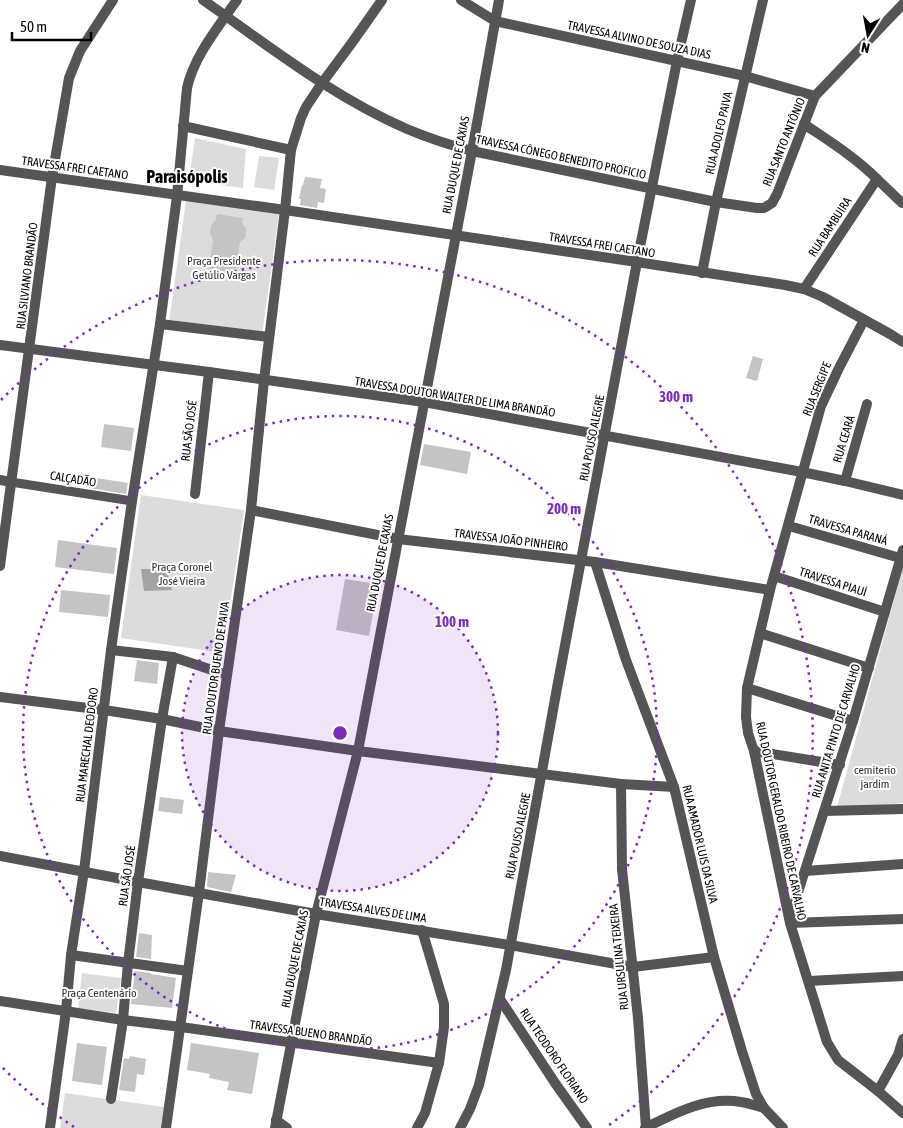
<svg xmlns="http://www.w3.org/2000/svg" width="903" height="1128" font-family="'Asap Condensed',sans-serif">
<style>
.green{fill:#dcdcdc}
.water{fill:#a3a3a3}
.building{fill:#c4c4c4}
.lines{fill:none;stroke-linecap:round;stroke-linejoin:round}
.pedestrian{stroke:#555;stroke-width:9}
.minor{stroke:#555;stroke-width:10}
.tertiary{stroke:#555;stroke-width:10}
.ring{fill:none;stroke:#7b2cbf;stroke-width:2.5;stroke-dasharray:2.5 5}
.labels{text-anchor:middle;stroke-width:4;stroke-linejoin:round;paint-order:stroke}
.street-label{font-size:12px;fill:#000;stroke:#fff}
.park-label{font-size:12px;fill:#333;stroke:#fff}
.district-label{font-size:18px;font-weight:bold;fill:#000;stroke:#fff}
.centre{fill:#7b2cbf;stroke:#fff;stroke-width:2.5}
.ring-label{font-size:15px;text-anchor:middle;font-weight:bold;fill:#7b2cbf;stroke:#fff;stroke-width:4;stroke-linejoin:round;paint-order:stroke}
</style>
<rect width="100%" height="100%" fill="#fff"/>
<g class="green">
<path d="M195,138L246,149L243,188L189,181Z"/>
<path d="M259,156L279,158L274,190L254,187Z"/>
<path d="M186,201L279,213L262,335L169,322Z"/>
<path d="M141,495L244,510L223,653L121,638Z"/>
<path d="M903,567V803L836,811Z"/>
<path d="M82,973L121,978L116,1013L78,1008Z"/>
<path d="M65,1093L164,1107L161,1128H60Z"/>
</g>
<path class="water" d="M141,569H166L172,590L144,591Z"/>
<g class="building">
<path d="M305,177L322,179L320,188L326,189L324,203L318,202L317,208L300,205L301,199H299L302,185H303Z"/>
<path d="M217,214L243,218L242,223L246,229L245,238L240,242L234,280L208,277L213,240L210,233L211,226L216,219Z"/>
<path d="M753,356L763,359L757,381L746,378Z"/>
<path d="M104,424L134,428L131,451L101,447Z"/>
<path d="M424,444L471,452L467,474L420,465Z"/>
<path d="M90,477L128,483L126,494L89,488Z"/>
<path d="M58,540L117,548L114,574L55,567Z"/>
<path d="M345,579L378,584L369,636L336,630Z"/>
<path d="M61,590L110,595L108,617L59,612Z"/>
<path d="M137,660L159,663L157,684L134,681Z"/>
<path d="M160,797L184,800L182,814L158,811Z"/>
<path d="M208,872L236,875L231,892L207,887Z"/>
<path d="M139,933L152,935L151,959L136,957Z"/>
<path d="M135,971L151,973V974L176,978L172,1008L131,1004Z"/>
<path d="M77,1043L107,1047L102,1085L72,1081Z"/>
<path d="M191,1043L259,1053L252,1094L227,1090L229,1082L209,1078L210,1074L187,1070Z"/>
<path d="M130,1056L146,1059L144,1075L137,1074L135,1092L119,1090L124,1058L129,1059Z"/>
</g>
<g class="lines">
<path class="pedestrian" d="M11,482L132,501"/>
<g class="minor">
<path d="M203,0C269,46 333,97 407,129C428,138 450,145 472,151L716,202L757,208H764L772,203L777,194L815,96L903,4"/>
<path d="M461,0L495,21L745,76L815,96"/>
<path d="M183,126L291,150"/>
<path d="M0,170L285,210L637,262L785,285L804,289L823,297L890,334L903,342"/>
<path d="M877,179L902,203"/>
<path d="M702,273L716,202L763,0"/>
<path d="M804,289L877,179C855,157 829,141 804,124"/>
<path d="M864,320L839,368L821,406L770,590L747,688L746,717L748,733L754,751L790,923L827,1042L838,1060L878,1091L903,1113"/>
<path d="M160,324L269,337"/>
<path d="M0,345L209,372L424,402L802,472L845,481L903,495"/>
<path d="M0,480L11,482"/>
<path d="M845,481L867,404"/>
<path d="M195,494L209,372"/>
<path d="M251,510L398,539L595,562L770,590"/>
<path d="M789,526L900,558"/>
<path d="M595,562L626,660L674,787L714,957L742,1051L756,1094L764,1108L783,1128"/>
<path d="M0,566L52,177L69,78L80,51L113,0"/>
<path d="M774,576L885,612"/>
<path d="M760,633L869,668"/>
<path d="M111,650L173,657L227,675"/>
<path d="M747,688L853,721"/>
<path d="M358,751L621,784L674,787"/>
<path d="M754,751L840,765"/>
<path d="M621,784L622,869L638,1018L646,1128"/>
<path d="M825,811L903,809"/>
<path d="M0,856L138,882L316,914L510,945L633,967L714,957"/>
<path d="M805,871L903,864"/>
<path d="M790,917L853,721L903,550"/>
<path d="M790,923L903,919"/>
<path d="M71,955L188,971"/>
<path d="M809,981L903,976"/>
<path d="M500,999L555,1083L587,1128"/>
<path d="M0,1001L123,1020L181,1027L439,1063"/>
<path d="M878,1091L898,1055L903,1039"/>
<path d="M111,1099L123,1020L128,963L138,882L162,719L173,657"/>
<path d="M276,1120L287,1128"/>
<path d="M50,1128L66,1011L71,955L84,871L111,650L132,501L160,324L177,196L187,88C194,56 219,26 237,0"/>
<path d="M166,1128L199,892L219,731L251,510L264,380L285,210L291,150L301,118L306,107L322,83L351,44L382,0"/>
<path d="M417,1128L425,1113L439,1063L444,1027V1004L422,930"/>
<path d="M460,1128L470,1109L479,1085L506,970L557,688L637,262L677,61L691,0"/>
<path d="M645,1128C675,1113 707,1096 741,1102C749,1103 756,1106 764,1108"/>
</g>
<g class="tertiary">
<path d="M0,697L104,710L162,719L219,731L358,751"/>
<path d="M275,1128L316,914L358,751L472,151L499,0"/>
</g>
</g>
<circle cx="340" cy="733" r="158" fill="#7b2cbf" fill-opacity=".12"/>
<g class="ring">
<circle cx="340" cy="733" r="158"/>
<circle cx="340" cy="733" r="317"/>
<path d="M74 1127A475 475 0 0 1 1 1066M1 400A475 475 0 1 1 606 1127"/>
</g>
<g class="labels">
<g class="street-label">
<text transform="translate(639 40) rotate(12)" y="4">TRAVESSA ALVINO DE SOUZA DIAS</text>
<text transform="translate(719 133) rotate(-77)" y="4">RUA ADOLFO PAIVA</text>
<text transform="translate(784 142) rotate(-68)" y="4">RUA SANTO ANTÔNIO</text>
<text transform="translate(561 157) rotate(12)" y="4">TRAVESSA CÔNEGO BENEDITO PROFICIO</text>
<text transform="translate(456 165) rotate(-79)" y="4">RUA DUQUE DE CAXIAS</text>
<text transform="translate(75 168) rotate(8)" y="4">TRAVESSA FREI CAETANO</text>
<text transform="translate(830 227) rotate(-57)" y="4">RUA BAMBUIRA</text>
<text transform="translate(602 245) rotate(9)" y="4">TRAVESSA FREI CAETANO</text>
<text transform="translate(27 276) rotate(-83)" y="4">RUA SILVIANO BRANDÃO</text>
<text transform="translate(817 389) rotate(-68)" y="4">RUA SERGIPE</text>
<text transform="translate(455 397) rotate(9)" y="4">TRAVESSA DOUTOR WALTER DE LIMA BRANDÃO</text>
<text transform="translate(189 431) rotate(-83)" y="4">RUA SÃO JOSÉ</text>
<text transform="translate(592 438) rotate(-79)" y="4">RUA POUSO ALEGRE</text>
<text transform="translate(844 439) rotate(-73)" y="4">RUA CEARÁ</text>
<text transform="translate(73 479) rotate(9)" y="4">CALÇADÃO</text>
<text transform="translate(848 530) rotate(16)" y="4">TRAVESSA PARANÁ</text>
<text transform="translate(511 540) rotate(7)" y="4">TRAVESSA JOÃO PINHEIRO</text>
<text transform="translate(380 563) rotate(-79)" y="4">RUA DUQUE DE CAXIAS</text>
<text transform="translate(833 582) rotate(18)" y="4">TRAVESSA PIAUÍ</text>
<text transform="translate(216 668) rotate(-82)" y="4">RUA DOUTOR BUENO DE PAIVA</text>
<text transform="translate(836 731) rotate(-73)" y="4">RUA ANITA PINTO DE CARVALHO</text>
<text transform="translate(87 745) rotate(-83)" y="4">RUA MARECHAL DEODORO</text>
<text transform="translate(781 821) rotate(78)" y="4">RUA DOUTOR GERALDO RIBEIRO DE CARVALHO</text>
<text transform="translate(518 836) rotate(-79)" y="4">RUA POUSO ALEGRE</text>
<text transform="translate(700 844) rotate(77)" y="4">RUA AMADOR LUIS DA SILVA</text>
<text transform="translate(127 876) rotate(-82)" y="4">RUA SÃO JOSÉ</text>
<text transform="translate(373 910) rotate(9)" y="4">TRAVESSA ALVES DE LIMA</text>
<text transform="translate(619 957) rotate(-96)" y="4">RUA URSULINA TEIXEIRA</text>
<text transform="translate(295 959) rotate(-79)" y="4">RUA DUQUE DE CAXIAS</text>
<text transform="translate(311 1033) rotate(8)" y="4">TRAVESSA BUENO BRANDÃO</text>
<text transform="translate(554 1056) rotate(56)" y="4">RUA TEODORO FLORIANO</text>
</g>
<g class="park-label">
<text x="224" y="265">Praça Presidente<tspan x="224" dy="14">Getúlio Vargas</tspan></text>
<text x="182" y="571">Praça Coronel<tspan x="182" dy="14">José Vieira</tspan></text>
<text x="875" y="774">cemiterio<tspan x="875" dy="14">jardim</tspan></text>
<text x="99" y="997">Praça Centenário</text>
</g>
<g class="district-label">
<text x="187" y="183">Paraisópolis</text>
</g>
</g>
<circle cx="340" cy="733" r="8" class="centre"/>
<g class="ring-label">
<text x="676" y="402">300 m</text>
<text x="564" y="514">200 m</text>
<text x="452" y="627">100 m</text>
</g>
<g transform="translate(868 35) rotate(191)" stroke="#ffffff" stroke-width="4" paint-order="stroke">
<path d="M0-4L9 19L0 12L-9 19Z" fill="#000000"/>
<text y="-8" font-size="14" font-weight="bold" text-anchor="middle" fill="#000000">N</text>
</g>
<path d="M12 32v8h79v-8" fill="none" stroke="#000000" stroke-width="2.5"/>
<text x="20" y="32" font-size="15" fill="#000000" stroke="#ffffff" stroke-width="4" paint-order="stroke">50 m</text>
</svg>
